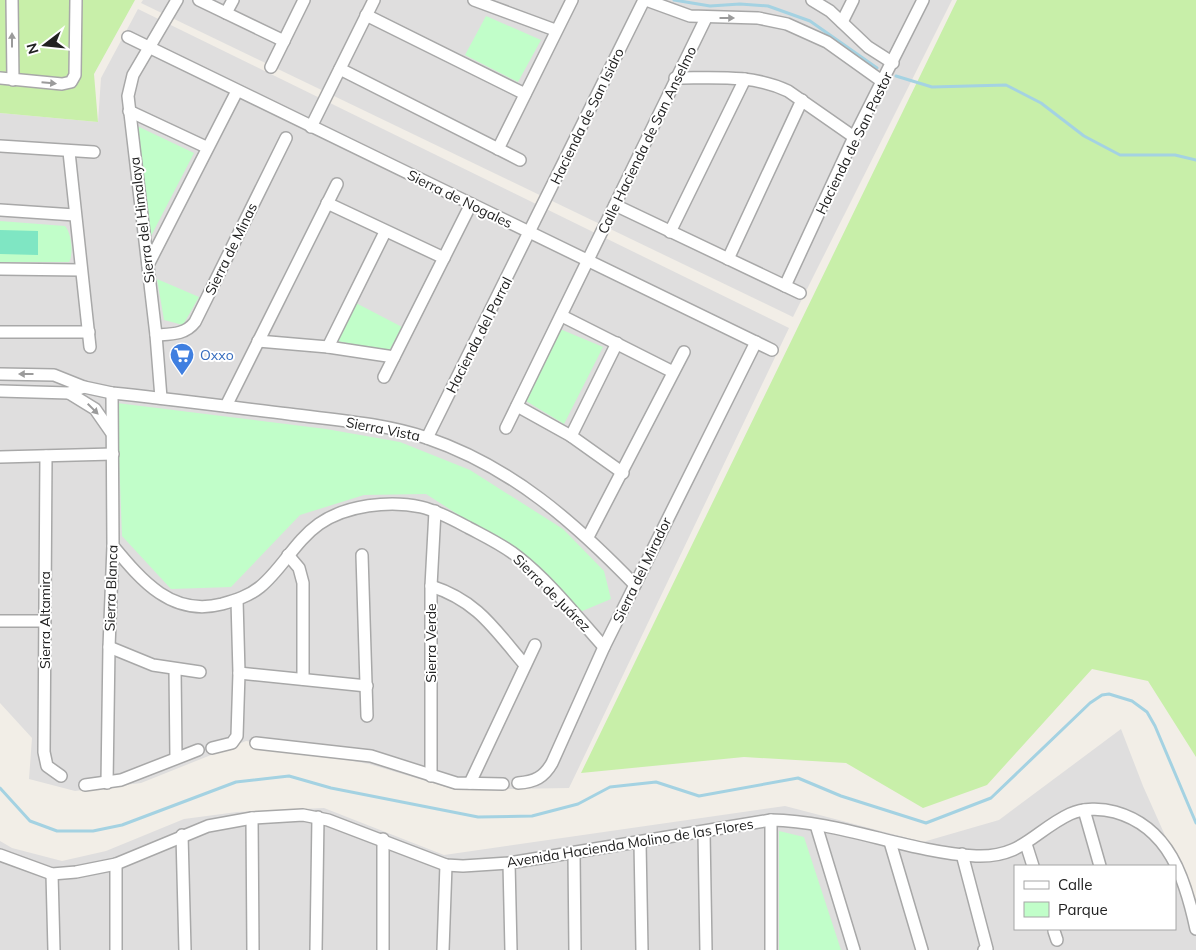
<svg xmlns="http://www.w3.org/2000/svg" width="1196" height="950" font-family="Mulish,sans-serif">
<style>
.residential{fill:#dfdede;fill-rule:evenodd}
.grass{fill:#c8efa9}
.park{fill:#c1fec9}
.pitch{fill:#7fe6c3}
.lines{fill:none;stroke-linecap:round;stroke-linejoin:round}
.stream{stroke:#a4d2e2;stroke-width:3}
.minor-casing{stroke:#a8a8a8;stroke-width:14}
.minor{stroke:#fff;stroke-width:11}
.oneway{fill:#9b9b9b}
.labels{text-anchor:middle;stroke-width:4;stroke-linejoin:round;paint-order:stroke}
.street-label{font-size:14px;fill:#212121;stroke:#fff}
.shop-label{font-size:14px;fill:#366cbe;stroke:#fff;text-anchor:start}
</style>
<rect width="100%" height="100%" fill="#f2eee7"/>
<g class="residential">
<path d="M143,0H952L793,317L141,3Z"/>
<path d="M138,9L789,328L569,788L456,790L369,764L246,741L141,783L75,791L29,779L32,738L0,703V113L98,122L101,78Z"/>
<path d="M1121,729L1143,786L1196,905V950H0V841L12,848L62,861L106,851L184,819L237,812L324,808L444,855L785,806L923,842L999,820ZM1015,866H1175V929H1015Z"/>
</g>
<g class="grass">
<path d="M0,0H135L94,74L98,122L0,113Z"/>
<path d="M957,0H1196V757L1148,681L1092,669L987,785L923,808L846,763L744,757L581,773Z"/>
</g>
<g class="park">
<path d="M486,16L541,40L518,82L465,55Z"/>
<path d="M137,126L194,153L150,238Z"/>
<path d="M0,221L65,226C71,232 74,254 69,262H0Z"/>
<path d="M157,279L199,297L183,325L164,320Z"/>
<path d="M356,303L402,327L389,351L337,341Z"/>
<path d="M560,329L603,347L564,424L526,401Z"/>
<path d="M117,403L326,429L400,442L470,470L563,529L604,571L611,599L580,612L529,560L426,494L364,495L300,515L231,587L171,589L122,536Z"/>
<path d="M779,831L804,837L841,950H779Z"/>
</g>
<path class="pitch" d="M0,230L38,231V255L0,254Z"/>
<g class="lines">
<g class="stream">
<path d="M674,0L710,6L740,4L768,6L810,21L877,68"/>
<path d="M896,76L932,87L1006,85L1041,103L1084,136L1120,155H1175L1196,160"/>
<path d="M0,788L30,821L57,831H93L122,825L236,782L289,776L331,788L478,817L532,816L578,804L610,787L656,782L699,796L798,778L841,796L926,823L991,798L1090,703L1102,695L1109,694L1132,701L1147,712L1155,726L1196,823"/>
</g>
<defs>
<g id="minor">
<path d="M12,0L13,80"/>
<path d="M199,0L284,41"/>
<path d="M474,0L555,30"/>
<path d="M646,0L690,16L758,18L787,24L827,42L883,82"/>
<path d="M812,0L830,11L868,47L893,63"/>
<path d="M226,13L233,0"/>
<path d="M366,15L525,94"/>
<path d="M842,22L853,0"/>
<path d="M128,37L772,350"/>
<path d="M271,67L304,0"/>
<path d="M340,69L520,160"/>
<path d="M0,78L62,84L71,82L75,75L76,0"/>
<path d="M675,78C713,78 753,74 788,91L854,137"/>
<path d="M129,111L206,147"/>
<path d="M311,127L374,0"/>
<path d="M0,146L94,152"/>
<path d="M498,149L572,0"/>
<path d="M69,152L90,347"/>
<path d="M327,203L444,258"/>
<path d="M615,205L800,293"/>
<path d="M0,210L75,215"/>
<path d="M670,232L745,79"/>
<path d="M728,259L802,100"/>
<path d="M148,265L237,91"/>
<path d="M0,269L81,270"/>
<path d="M785,286L854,137L923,0"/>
<path d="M562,316L673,372"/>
<path d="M0,332H89"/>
<path d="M156,335C171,334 185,335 195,322L286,138"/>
<path d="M258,341L328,347L394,357"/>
<path d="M328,347L385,232"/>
<path d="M0,374L54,375L84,387L112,393C171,399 230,407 289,414C334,420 383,423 427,438C512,467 574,522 635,585"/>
<path d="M384,377L471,204"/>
<path d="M0,391L69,393L84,387"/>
<path d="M69,393L95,409L111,432"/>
<path d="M161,398L156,335L128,96L133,75L177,0"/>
<path d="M226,406L337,184"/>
<path d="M517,406L571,436L623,473"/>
<path d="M506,428L706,18"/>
<path d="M571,436L617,343"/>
<path d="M427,438L644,0"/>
<path d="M46,456L44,752L47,766L61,776"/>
<path d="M0,457L113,454"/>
<path d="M588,537L684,352"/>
<path d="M113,546C142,581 172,617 222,604C236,600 249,596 260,587C282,569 295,541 319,524C346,505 390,500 421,507C438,511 454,520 469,528C486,537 503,545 518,557C550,582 577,617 604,647"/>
<path d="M288,555L299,568L303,583V679"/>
<path d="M362,555L367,716"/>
<path d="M431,586C478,601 495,630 525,665"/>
<path d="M0,621H44"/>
<path d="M109,647L153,665L200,672"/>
<path d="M175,669L176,758"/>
<path d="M239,673L367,686"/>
<path d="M256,743L371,756L456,783L503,784"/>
<path d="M212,748L232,743L237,736L239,673L237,600"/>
<path d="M431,776V586L435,511"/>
<path d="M107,783L109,647L113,546L112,393"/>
<path d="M470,783L535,645"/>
<path d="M518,783C535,782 544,777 552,763L604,647L756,342"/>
<path d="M85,785L121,780L198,750"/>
<path d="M1084,810L1100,866"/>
<path d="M252,818L253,950"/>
<path d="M771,820V950"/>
<path d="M816,825L854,950"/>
<path d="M704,832L706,950"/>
<path d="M182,835L185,950"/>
<path d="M383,839V950"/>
<path d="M890,842L922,950"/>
<path d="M640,843L642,950"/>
<path d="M1026,844L1033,866"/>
<path d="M574,853L575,950"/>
<path d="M962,854L987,949L984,950"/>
<path d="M0,855L52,874L76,872L116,864L208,826L252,818L303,815L328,820L446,865L463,866L509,863L771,820C840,821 907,852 976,856C1022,858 1034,831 1070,814C1083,808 1101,808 1115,812C1169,827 1185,878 1196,929"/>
<path d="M509,863L511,950"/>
<path d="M52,874L54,950"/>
<path d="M1054,931L1057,940"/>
<path d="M116,950V864"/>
<path d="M316,950L318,817"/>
<path d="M443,950L446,865"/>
</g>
</defs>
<use href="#minor" class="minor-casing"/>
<use href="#minor" class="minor"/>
</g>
<defs><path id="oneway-solid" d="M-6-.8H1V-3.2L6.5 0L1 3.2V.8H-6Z" transform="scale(1.25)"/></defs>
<g class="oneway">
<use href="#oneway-solid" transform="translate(727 18)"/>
<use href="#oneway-solid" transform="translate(12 40) rotate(-90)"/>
<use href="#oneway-solid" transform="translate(49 83) rotate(5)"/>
<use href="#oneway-solid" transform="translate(26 374) rotate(-180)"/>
<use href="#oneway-solid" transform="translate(93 409) rotate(45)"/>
</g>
<defs>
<symbol id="supermarket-pin" viewBox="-11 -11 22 30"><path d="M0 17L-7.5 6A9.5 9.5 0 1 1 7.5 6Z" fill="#3f7fe0" stroke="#fff"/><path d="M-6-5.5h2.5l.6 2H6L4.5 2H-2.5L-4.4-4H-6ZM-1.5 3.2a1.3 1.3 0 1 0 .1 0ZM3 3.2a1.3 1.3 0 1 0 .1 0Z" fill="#fff"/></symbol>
</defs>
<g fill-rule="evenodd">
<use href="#supermarket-pin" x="168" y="341" width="28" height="38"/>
</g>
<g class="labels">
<g class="street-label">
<text transform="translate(587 116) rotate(-64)" y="5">Hacienda de San Isidro</text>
<text transform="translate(647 140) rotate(-64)" y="5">Calle Hacienda de San Anselmo</text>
<text transform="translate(854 143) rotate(-64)" y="5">Hacienda de San Pastor</text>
<text transform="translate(460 199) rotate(26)" y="5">Sierra de Nogales</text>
<text transform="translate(142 220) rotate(-97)" y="5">Sierra del Himalaya</text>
<text transform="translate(231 249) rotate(-64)" y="5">Sierra de Minas</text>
<text transform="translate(479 335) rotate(-63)" y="5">Hacienda del Parral</text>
<text transform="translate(383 429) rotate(11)" y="5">Sierra Vista</text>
<text transform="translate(642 570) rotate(-64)" y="5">Sierra del Mirador</text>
<text transform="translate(111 588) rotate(-88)" y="5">Sierra Blanca</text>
<text transform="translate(552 593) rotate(45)" y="5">Sierra de Juárez</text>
<text transform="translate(45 620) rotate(-90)" y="5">Sierra Altamira</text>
<text transform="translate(431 643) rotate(-90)" y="5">Sierra Verde</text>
<text transform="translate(630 843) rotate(-9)" y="5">Avenida Hacienda Molino de las Flores</text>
</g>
<g class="shop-label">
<text x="200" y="360">Oxxo</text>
</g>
</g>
<rect x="1014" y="865" width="162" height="65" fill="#ffffff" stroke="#a6a6a6"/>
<rect x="1024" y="881" width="25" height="8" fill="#ffffff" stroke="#a6a6a6"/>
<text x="1058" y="890" font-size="15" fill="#212121">Calle</text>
<rect x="1024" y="902" width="25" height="15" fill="#c1fec9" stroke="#a6a6a6"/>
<text x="1058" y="915" font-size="15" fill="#212121">Parque</text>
<g transform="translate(45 45) rotate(254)" stroke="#ffffff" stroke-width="4" paint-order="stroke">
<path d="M0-4L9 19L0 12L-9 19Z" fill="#212121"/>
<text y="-8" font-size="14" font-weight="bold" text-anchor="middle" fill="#212121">N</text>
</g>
</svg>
